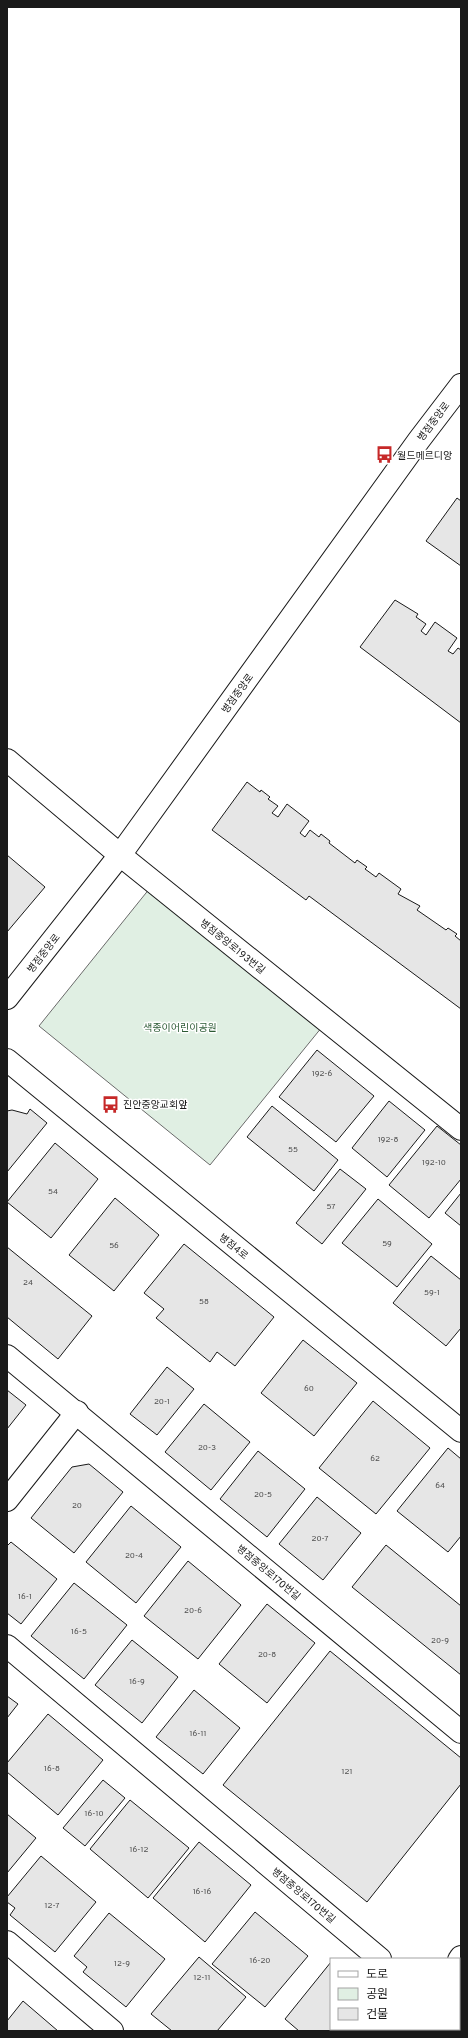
<svg xmlns="http://www.w3.org/2000/svg" width="468" height="2038" font-family="Overpass,'Noto Sans KR',sans-serif">
<style>
.green{fill:#e0efe3;stroke:#6a6a6a}
.building{fill:#e6e6e6;stroke:#1a1a1a}
.lines{fill:none;stroke-linecap:round;stroke-linejoin:round}
.minor-casing{stroke:#1a1a1a;stroke-width:24}
.tertiary-casing{stroke:#1a1a1a;stroke-width:24}
.minor{stroke:#fff;stroke-width:22}
.tertiary{stroke:#fff;stroke-width:22}
.labels{text-anchor:middle;stroke-width:3;stroke-linejoin:round;paint-order:stroke}
.number-label{font-size:8px;fill:#4d4d4d}
.street-label{font-size:10px;fill:#1a1a1a;stroke:#fff}
.poi-label{font-size:10px;fill:#1a1a1a;stroke:#fff;text-anchor:start}
.park-label{font-size:10px;fill:#2b5a34;stroke:#fff}
</style>
<rect width="100%" height="100%" fill="#fff"/>
<path class="green" d="M150,888L322,1027L210,1165L39,1026Z"/>
<g class="building">
<path d="M457,498L461,501V566L426,541Z"/>
<path d="M395,600L418,614L416,617L426,624L421,631L426,635L435,622L457,638L448,651L453,654L458,648L461,650V723L360,647Z"/>
<path d="M247,782L260,792L261,790L270,797L268,799L278,806L272,813L278,817L287,804L309,821L300,833L305,837L310,830L319,837L321,834L330,841L329,843L355,863L357,860L367,867L365,869L376,877L379,873L401,889L398,894L420,906L417,910L446,930L448,928L457,934L455,936L461,941V1009L309,896L306,900L212,830Z"/>
<path d="M7,855L45,887L7,932Z"/>
<path d="M317,1050L374,1096L336,1142L279,1097Z"/>
<path d="M389,1101L425,1130L387,1177L352,1148Z"/>
<path d="M272,1106L338,1160L314,1191L247,1137Z"/>
<path d="M30,1109L47,1123L7,1172V1111L12,1110L27,1114Z"/>
<path d="M437,1126L461,1145V1179L429,1218L389,1185Z"/>
<path d="M55,1143L98,1179L51,1238L7,1202Z"/>
<path d="M340,1169L366,1189L322,1244L296,1223Z"/>
<path d="M461,1193V1226L445,1213Z"/>
<path d="M115,1198L159,1235L114,1291L69,1255Z"/>
<path d="M378,1199L432,1244L397,1287L342,1243Z"/>
<path d="M184,1244L274,1317L235,1366L217,1352L210,1362L156,1318L164,1309L144,1293Z"/>
<path d="M7,1247L92,1316L58,1359L7,1317Z"/>
<path d="M431,1256L461,1280V1328L446,1346L393,1303Z"/>
<path d="M303,1340L357,1383L314,1436L261,1393Z"/>
<path d="M167,1367L194,1389L157,1435L130,1414Z"/>
<path d="M7,1390L26,1405L7,1429Z"/>
<path d="M373,1401L430,1448L376,1514L319,1468Z"/>
<path d="M204,1404L250,1442L211,1490L165,1452Z"/>
<path d="M448,1448L461,1459V1536L448,1552L397,1511Z"/>
<path d="M258,1451L305,1489L267,1537L220,1499Z"/>
<path d="M89,1464L123,1492L74,1553L31,1518L72,1467Z"/>
<path d="M317,1497L361,1533L323,1580L279,1544Z"/>
<path d="M131,1506L181,1547L136,1603L86,1562Z"/>
<path d="M11,1542L57,1579L21,1624L7,1613V1546Z"/>
<path d="M386,1545L461,1606V1675L352,1587Z"/>
<path d="M188,1561L241,1605L198,1659L144,1616Z"/>
<path d="M74,1583L127,1625L84,1679L31,1636Z"/>
<path d="M267,1604L315,1643L267,1703L219,1664Z"/>
<path d="M132,1640L178,1677L142,1723L95,1685Z"/>
<path d="M330,1651L461,1758V1784L367,1902L223,1785Z"/>
<path d="M194,1690L240,1728L203,1774L156,1737Z"/>
<path d="M7,1696L18,1704L7,1718Z"/>
<path d="M48,1714L103,1760L58,1815L7,1772V1763Z"/>
<path d="M103,1780L125,1798L85,1846L63,1828Z"/>
<path d="M130,1800L189,1848L148,1898L90,1849Z"/>
<path d="M7,1814L36,1838L7,1873Z"/>
<path d="M199,1842L251,1885L205,1942L153,1898Z"/>
<path d="M41,1856L96,1902L55,1952L10,1915L15,1908L7,1902V1897Z"/>
<path d="M255,1912L308,1956L265,2007L212,1964Z"/>
<path d="M109,1913L165,1959L126,2007L83,1972L87,1967L74,1956Z"/>
<path d="M199,1957L246,1997L217,2031H172L151,2014Z"/>
<path d="M331,1962V2029H363L361,2031H299L285,2019Z"/>
<path d="M23,2001L58,2031H7V2021Z"/>
</g>
<g class="lines">
<defs>
<g id="minor">
<path d="M7,760L120,855L461,1129"/>
<path d="M7,1060L461,1431"/>
<path d="M7,1356L461,1732"/>
<path d="M7,1500L77,1412"/>
<path d="M7,1646L380,1959"/>
<path d="M7,1942L112,2031"/>
<path d="M459,1960L461,1957"/>
<path d="M459,2025L461,2026"/>
<path d="M408,2031L409,2029"/>
</g>
<path id="tertiary" d="M7,998L120,855L419,440L461,385"/>
</defs>
<use href="#minor" class="minor-casing"/>
<use href="#tertiary" class="tertiary-casing"/>
<use href="#minor" class="minor"/>
<use href="#tertiary" class="tertiary"/>
</g>
<defs>
<symbol id="bus-bare" viewBox="-9 -9 18 18"><path d="M-5-6H5V4H4V6H2V4H-2V6H-4V4H-5ZM-3.5-4V0h7V-4ZM-3.5 1.2v1.5H-2V1.2ZM2 1.2v1.5H3.5V1.2Z" fill="#c62828" stroke="#fff" stroke-width="2.5" paint-order="stroke"/></symbol>
</defs>
<g fill-rule="evenodd">
<use href="#bus-bare" x="372" y="442" width="25" height="25"/>
<use href="#bus-bare" x="98" y="1092" width="25" height="25"/>
</g>
<g class="labels">
<g class="number-label">
<text x="322" y="1076">192-6</text>
<text x="388" y="1142">192-8</text>
<text x="293" y="1152">55</text>
<text x="434" y="1165">192-10</text>
<text x="53" y="1194">54</text>
<text x="331" y="1209">57</text>
<text x="387" y="1246">59</text>
<text x="114" y="1248">56</text>
<text x="28" y="1285">24</text>
<text x="432" y="1295">59-1</text>
<text x="204" y="1304">58</text>
<text x="309" y="1391">60</text>
<text x="162" y="1404">20-1</text>
<text x="207" y="1450">20-3</text>
<text x="375" y="1461">62</text>
<text x="440" y="1488">64</text>
<text x="263" y="1497">20-5</text>
<text x="77" y="1508">20</text>
<text x="320" y="1541">20-7</text>
<text x="134" y="1558">20-4</text>
<text x="25" y="1599">16-1</text>
<text x="193" y="1613">20-6</text>
<text x="79" y="1634">16-5</text>
<text x="440" y="1643">20-9</text>
<text x="267" y="1657">20-8</text>
<text x="137" y="1684">16-9</text>
<text x="198" y="1736">16-11</text>
<text x="52" y="1771">16-8</text>
<text x="347" y="1774">121</text>
<text x="94" y="1816">16-10</text>
<text x="139" y="1852">16-12</text>
<text x="202" y="1894">16-16</text>
<text x="52" y="1908">12-7</text>
<text x="260" y="1963">16-20</text>
<text x="122" y="1966">12-9</text>
<text x="202" y="1980">12-11</text>
</g>
<g class="street-label">
<text transform="translate(433 421) rotate(-53)" y="4">병점중앙로</text>
<text transform="translate(237 693) rotate(-54)" y="4">병점중앙로</text>
<text transform="translate(233 946) rotate(39)" y="4">병점중앙로193번길</text>
<text transform="translate(43 953) rotate(-52)" y="4">병점중앙로</text>
<text transform="translate(234 1246) rotate(39)" y="4">병점4로</text>
<text transform="translate(269 1572) rotate(40)" y="4">병점중앙로170번길</text>
<text transform="translate(304 1895) rotate(40)" y="4">병점중앙로170번길</text>
</g>
<g class="poi-label">
<text x="397" y="459">월드메르디앙</text>
<text x="123" y="1108">진안중앙교회앞</text>
</g>
<g class="park-label">
<text x="180" y="1031">색종이어린이공원</text>
</g>
</g>
<rect width="468" height="2038" fill="none" stroke="#1a1a1a" stroke-width="16"/>
<rect x="330" y="1958" width="130" height="72" fill="#ffffff" stroke="#a3a3a3"/>
<rect x="338" y="1971" width="20" height="6" fill="#ffffff" stroke="#a3a3a3"/>
<text x="366" y="1978" font-size="12" fill="#1a1a1a">도로</text>
<rect x="338" y="1988" width="20" height="12" fill="#e0efe3" stroke="#a3a3a3"/>
<text x="366" y="1998" font-size="12" fill="#1a1a1a">공원</text>
<rect x="338" y="2008" width="20" height="12" fill="#e6e6e6" stroke="#a3a3a3"/>
<text x="366" y="2018" font-size="12" fill="#1a1a1a">건물</text>
</svg>
